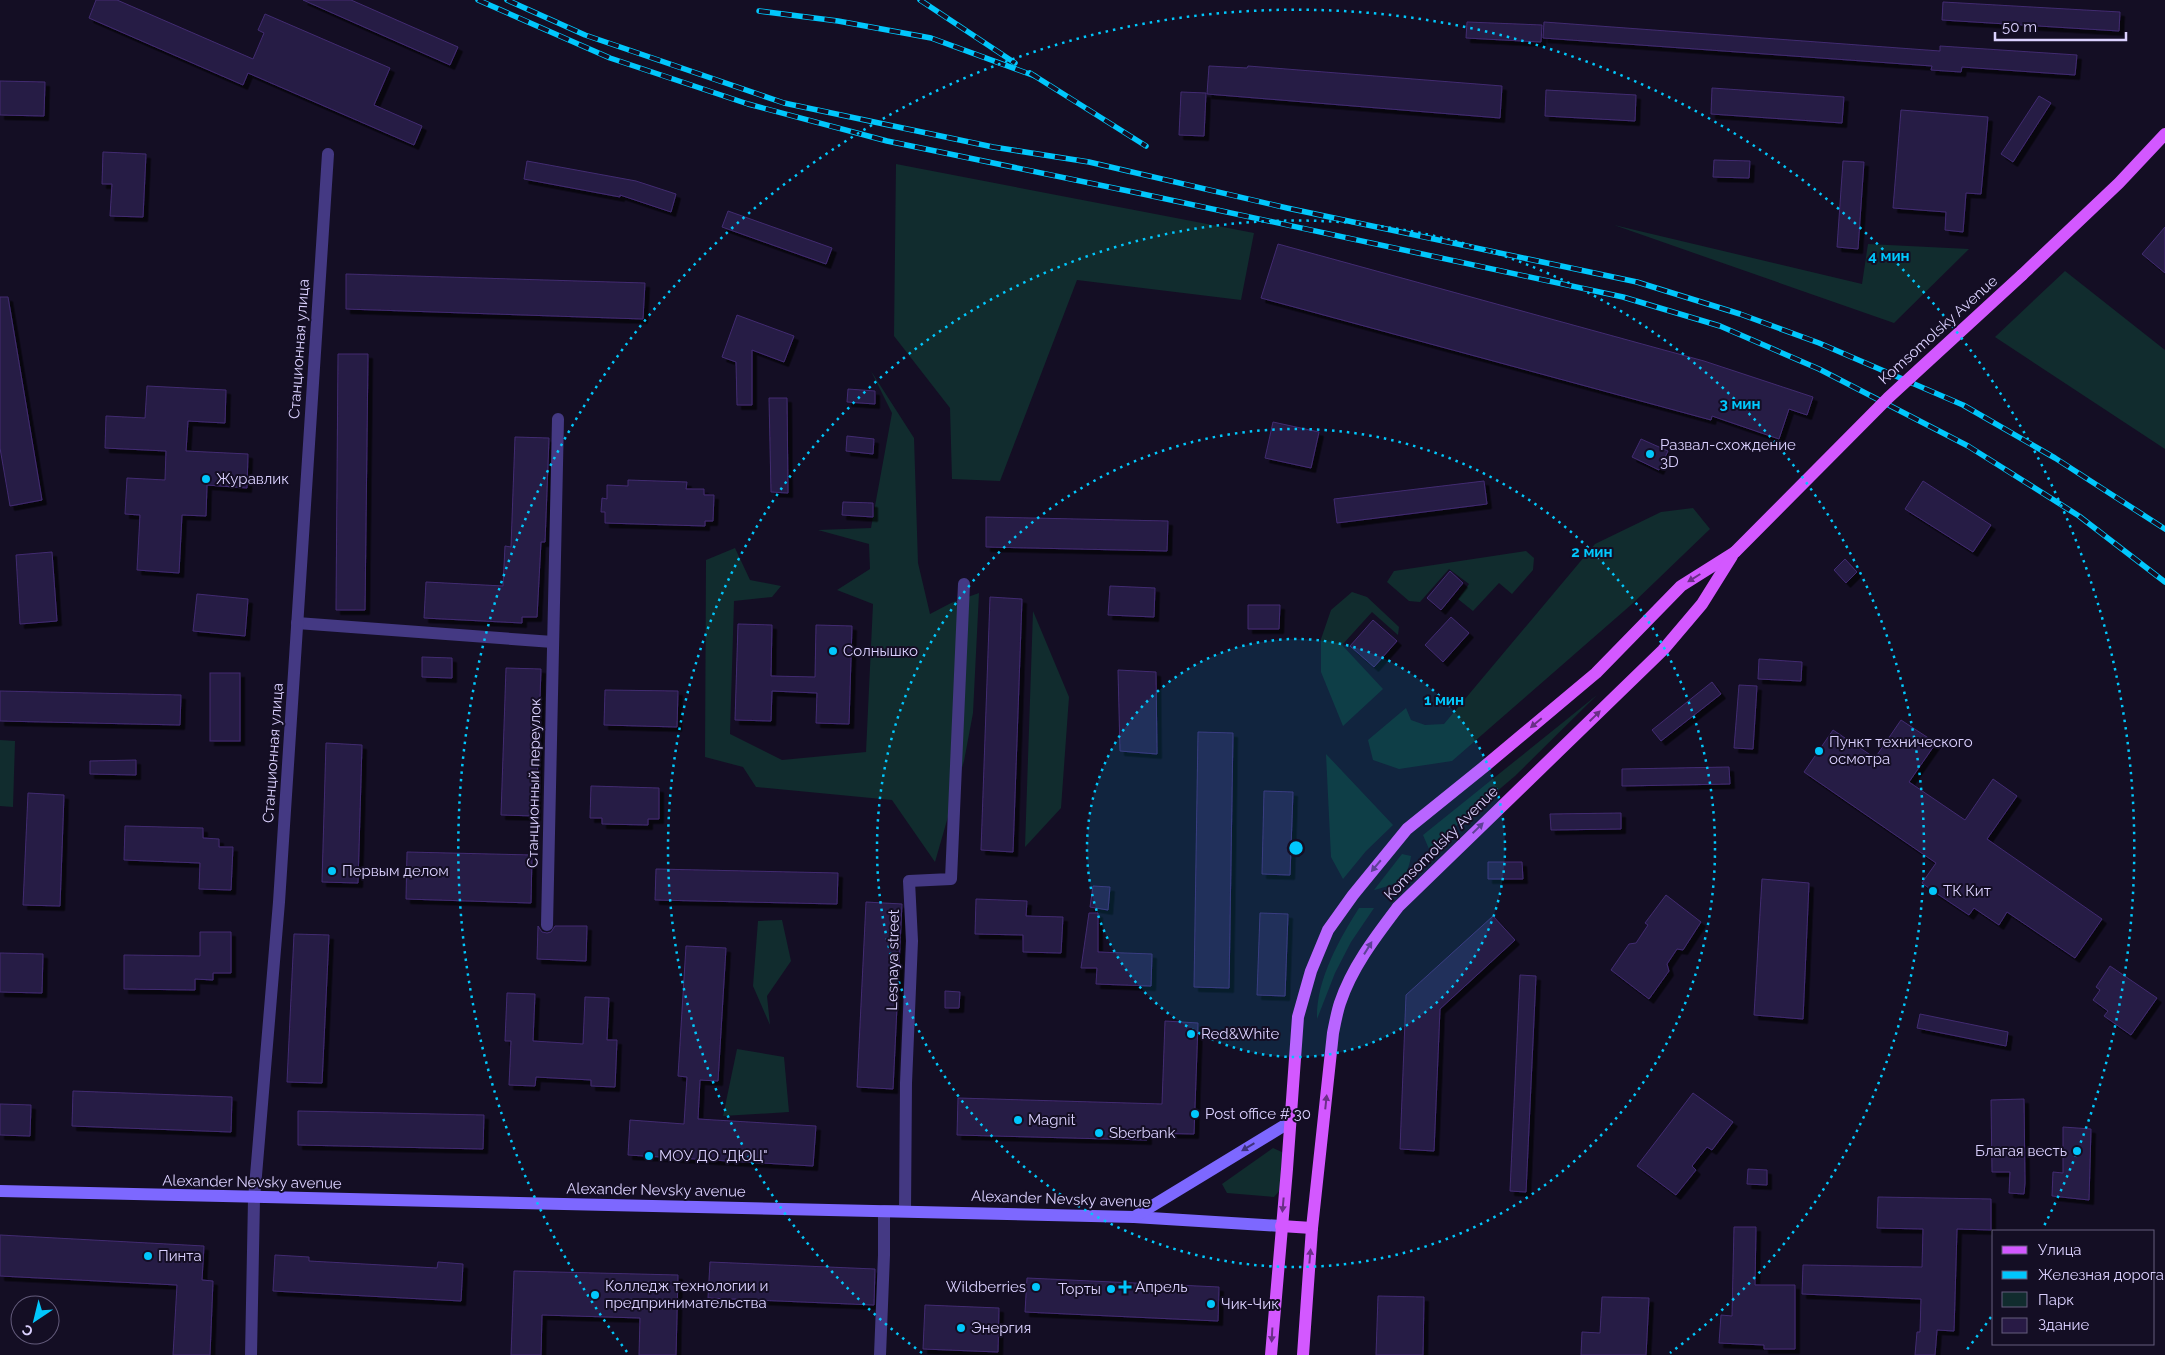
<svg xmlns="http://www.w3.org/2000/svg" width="2165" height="1355" font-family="Raleway,sans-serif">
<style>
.green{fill:#112c2e}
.building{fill:#281a45;stroke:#412c71;filter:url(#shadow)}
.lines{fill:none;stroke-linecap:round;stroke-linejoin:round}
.minor{stroke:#443983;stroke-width:12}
.secondary{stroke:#7d68ff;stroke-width:12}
.primary{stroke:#d358ff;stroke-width:12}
.rail-casing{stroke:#01c7fc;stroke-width:5.5}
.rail{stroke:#140e24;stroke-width:4;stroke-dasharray:11;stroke-linecap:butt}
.primary-bridge{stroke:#d358ff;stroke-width:12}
.oneway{fill:#6a2f87}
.oneway2{fill:#3e327c}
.ring{fill:none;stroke:#01c7fc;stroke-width:2.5;stroke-dasharray:2.5 5}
.poi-dot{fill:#01c7fc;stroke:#140e24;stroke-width:2}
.labels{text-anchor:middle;stroke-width:4;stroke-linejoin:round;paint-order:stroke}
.street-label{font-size:15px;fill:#dbd1ff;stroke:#140e24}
.poi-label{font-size:15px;fill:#dbd1ff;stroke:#140e24;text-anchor:start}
.centre{fill:#01c7fc;stroke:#140e24;stroke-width:2.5}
.ring-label{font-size:15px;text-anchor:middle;font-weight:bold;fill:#01c7fc;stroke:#140e24;stroke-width:4;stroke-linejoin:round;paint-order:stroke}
</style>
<defs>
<filter id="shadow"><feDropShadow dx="4.5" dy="4.5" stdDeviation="0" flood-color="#0009"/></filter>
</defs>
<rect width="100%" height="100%" fill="#140e24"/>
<g class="green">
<path d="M896,164L1254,233L1241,300L1077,280L1000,481L952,479L950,408L894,336Z"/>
<path d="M1614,225L1862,284L1868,244L1969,249L1894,323Z"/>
<path d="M2065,271L2165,350V449L1995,337Z"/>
<path d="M871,371L914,438L918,563L930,614L951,603L979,593L973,713L964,761L935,862L892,800L756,787L743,767L705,757L706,560L735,548L750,580L781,586L772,597L734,601L730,734L782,760L866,752L873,604L837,590L870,569L869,544L818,530L871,528L892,413Z"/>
<path d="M1693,508L1710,529L1632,604L1452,761L1399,769L1373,760L1368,740L1406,708L1411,720L1425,725L1444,724L1595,544L1661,512Z"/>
<path d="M1526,551L1534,558L1533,570L1512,594L1499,583L1473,611L1458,599L1469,584L1449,569L1420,602L1409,601L1387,582L1394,571Z"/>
<path d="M1352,592L1367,597L1399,627L1398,635L1372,612L1342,645L1383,689L1343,726L1321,672V639L1331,610Z"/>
<path d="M1033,611L1069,697L1061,808L1025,847Z"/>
<path d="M1597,695L1515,776L1429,849L1423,835Z"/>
<path d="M0,740L15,741L13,807L0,806Z"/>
<path d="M1326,754L1393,825L1366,851L1343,879L1331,857Z"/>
<path d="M1402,854L1411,856C1407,881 1397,884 1374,890Z"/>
<path d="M1359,908H1374L1351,942L1335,973L1317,1019C1316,980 1339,940 1359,908Z"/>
<path d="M782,920L791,961L767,996L770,1025L753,986L758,921Z"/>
<path d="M737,1049L784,1057L789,1112L723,1116Z"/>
<path d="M1273,1148L1284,1153L1282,1188L1274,1197L1227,1193L1222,1184Z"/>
</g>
<g class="building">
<path d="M96,0H117L253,59L264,33L258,30L265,14L390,68L374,105L422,126L414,145L248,73L243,85L89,18Z"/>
<path d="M303,0H351L458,47L450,65Z"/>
<path d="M1943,2L2120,12L2119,31L1942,20Z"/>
<path d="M1467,22L1542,25L1541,42L1466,38Z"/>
<path d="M1544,22L1940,51V46L2077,55L2075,75L1962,67L1961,72L1931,70L1932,66L1543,38Z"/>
<path d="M1209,66L1247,68L1248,66L1502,86L1500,118L1207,94Z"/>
<path d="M0,81L45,82L44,116L0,115Z"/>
<path d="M1712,88L1844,97L1842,123L1711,114Z"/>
<path d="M1546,90L1636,95L1635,121L1545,116Z"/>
<path d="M1181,92L1206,93L1204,136L1179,135Z"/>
<path d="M2039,96L2051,103L2013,162L2001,154Z"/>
<path d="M1901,110L1988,117L1981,194L1966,193L1963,232L1945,230L1946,212L1893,208Z"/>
<path d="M103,152L146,154L143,217L110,216L112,184H102Z"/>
<path d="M1714,160L1750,161L1749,178L1713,177Z"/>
<path d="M527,161L636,181L676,194L671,212L620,195V197L524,179Z"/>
<path d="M1843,161L1864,162L1858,249L1837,247Z"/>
<path d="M728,211L832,248L826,264L722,227Z"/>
<path d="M2165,227V273L2142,254Z"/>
<path d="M1278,244L1704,361L1813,397L1807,415L1789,409L1779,439L1712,416L1711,420L1261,298Z"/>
<path d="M346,274L645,283L643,319L346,309Z"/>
<path d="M0,297H8L42,500L10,506L0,448Z"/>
<path d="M737,315L794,336L784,362L752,350V405H737L736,362L722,357Z"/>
<path d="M338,354H368L365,610H336Z"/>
<path d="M147,386L226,390L225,423L188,421L186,451L248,454L247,488L207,485L206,516L182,515L179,573L137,570L140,515L125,514L127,478L165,480L166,451L105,448L106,416L145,418Z"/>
<path d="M848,389L875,391V404L847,402Z"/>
<path d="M769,398H787L788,493L771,492Z"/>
<path d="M1273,422L1319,432L1311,468L1265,458Z"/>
<path d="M847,436L874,439L873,454L846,451Z"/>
<path d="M515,437L549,438L545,542H541L537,617H522V623L424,618L426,582L503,586L505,546L511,547Z"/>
<path d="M1641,439L1668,451L1659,470L1632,457Z"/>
<path d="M628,480L687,482L686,489H704V495H714L713,521H705V526L605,523V512H601L602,498L607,499V485L628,486Z"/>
<path d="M1484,481L1487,504L1337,523L1334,499Z"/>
<path d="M1923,481L1991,525L1973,552L1905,509Z"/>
<path d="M843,502L873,503V517L842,515Z"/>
<path d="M986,517L1168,521L1167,551L986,547Z"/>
<path d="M52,552L57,621L20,624L16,555Z"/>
<path d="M1845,559L1857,572L1846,583L1834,570Z"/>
<path d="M1450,571L1463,583L1441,610L1427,598Z"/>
<path d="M1110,586L1155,588L1154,617L1108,615Z"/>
<path d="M197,594L248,599L245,636L193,631Z"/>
<path d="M990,597L1022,599L1013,852L981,850Z"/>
<path d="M1248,605H1280L1279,629H1248Z"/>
<path d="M1451,617L1469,633L1443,662L1425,645Z"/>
<path d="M1373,620L1397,641L1374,667L1350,646Z"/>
<path d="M738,624L772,625L771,676L815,677L816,625L852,626L849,724L816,723L817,693L772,691L771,721L735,720Z"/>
<path d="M422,657L452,658V678L422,677Z"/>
<path d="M1759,659L1802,662L1801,681L1758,679Z"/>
<path d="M506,668L541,669L536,816L501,815Z"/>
<path d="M1118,670L1156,672L1157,754L1120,751Z"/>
<rect x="210" y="673" width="30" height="68"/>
<path d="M1712,682L1721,694L1661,741L1652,730Z"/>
<path d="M1739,685L1757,686L1753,749L1734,748Z"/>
<path d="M605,690L678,691L677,727L604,725Z"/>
<path d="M0,691L181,695L180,725L0,721Z"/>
<path d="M1901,720L1936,743L1909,782L1965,820L1993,779L2017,796L1987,839L2102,919L2075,958L2007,912L1999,925L1974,908L1969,915L1933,891L1922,883L1936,863L1804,772L1833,730L1875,758Z"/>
<path d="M1198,732L1233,733L1229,988L1194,987Z"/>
<path d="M326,743L362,745L358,883L322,882Z"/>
<path d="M136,760V775L90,774V761Z"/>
<path d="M1729,767L1730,784L1622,786V769Z"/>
<path d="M591,786L659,788V819H648V825L602,824V818H590Z"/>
<path d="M1264,791L1293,792L1290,875L1262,874Z"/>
<path d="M28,793L64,795L60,906L23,905Z"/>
<path d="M1621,813V829L1551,830L1550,814Z"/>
<path d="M125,826L203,828V838L219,839V847H233L231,890L199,889L200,863L124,860Z"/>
<path d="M407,852L532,855L531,903L406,899Z"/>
<path d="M1488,862H1522L1523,879H1488Z"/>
<path d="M656,869L838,873L837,904L655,900Z"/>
<path d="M1762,879L1809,883L1803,1019L1754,1015Z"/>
<path d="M1093,886L1110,887L1108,910L1090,907Z"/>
<path d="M1666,895L1701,922L1683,950L1677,949L1667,964L1669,971L1649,999L1611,970L1629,944L1636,943L1648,925L1645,923Z"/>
<path d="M976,899L1027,901L1026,916L1063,917L1061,953L1023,952V935L975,934Z"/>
<path d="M866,902L902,904L893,1089L857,1087Z"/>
<path d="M1089,913H1098V952L1152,954L1151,986L1096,984L1097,968H1081Z"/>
<path d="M1260,913L1288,914L1285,996L1257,995Z"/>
<path d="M1493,916L1515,940L1440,1009L1434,1151L1400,1149L1406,995Z"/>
<path d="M538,926L542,932L547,933L551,932L555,926H587L586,961L537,959Z"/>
<path d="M200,932H231V973H213V980L195,979V990L124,989V955L200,956Z"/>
<path d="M294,934L329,935L322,1083L287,1082Z"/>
<path d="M686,946L726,948L718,1081L700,1080L698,1119L816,1126L813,1166L628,1155L630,1120L684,1124L687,1077L678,1076Z"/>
<path d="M0,953L43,954L42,993L0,992Z"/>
<path d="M2110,966L2157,998L2131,1035L2104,1016L2108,1011L2093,1000L2100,990L2096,987Z"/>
<path d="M1520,975L1536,976L1526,1192L1510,1191Z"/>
<path d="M945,991L960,992L959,1008H945Z"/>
<path d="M507,993L535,994L533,1041L583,1044L585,997L609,998L607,1040H617L615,1087L591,1086V1080L536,1077L535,1086L509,1085L511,1041H505Z"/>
<path d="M1920,1014L2008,1032L2006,1046L1917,1028Z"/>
<path d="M1165,1021L1198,1023L1194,1134L1147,1133V1140L957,1135L958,1098L1162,1104Z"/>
<path d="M73,1091L232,1097L231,1132L72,1126Z"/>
<path d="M1693,1093L1733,1122L1712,1150L1707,1147L1692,1166L1696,1170L1676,1195L1637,1166Z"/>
<path d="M2024,1099L2025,1183L2024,1194L2009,1193L2010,1172H1992L1991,1100Z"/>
<path d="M0,1104L31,1105L30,1136L0,1135Z"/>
<path d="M298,1111L484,1115L483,1149L298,1145Z"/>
<path d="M2063,1127L2091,1129L2089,1200L2052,1196L2053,1172L2063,1173Z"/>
<path d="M1748,1169L1767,1170V1185L1747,1184Z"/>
<path d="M1878,1197L1991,1199V1230L1957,1229L1954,1331L1937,1330L1935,1355H1915L1917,1332H1920L1921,1299L1802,1294L1803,1265L1922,1267L1923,1229L1877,1228Z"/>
<path d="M1734,1227H1756L1755,1285H1795V1349H1764V1345L1719,1343L1721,1315L1732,1316Z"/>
<path d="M0,1235L204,1246L202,1280L213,1281L210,1355H173L177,1285L0,1276Z"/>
<path d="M275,1255L309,1257V1261L437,1268L438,1262L463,1264L461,1301L273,1291Z"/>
<path d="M710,1262L875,1269L874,1305L708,1298Z"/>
<path d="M514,1271L678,1275L676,1355H639L640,1318L542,1315L541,1355H511Z"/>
<path d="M1027,1278L1219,1287L1218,1321L1025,1312Z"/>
<path d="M1378,1296L1424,1297L1423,1355H1376Z"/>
<path d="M1602,1297L1649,1298L1646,1355H1581L1582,1332L1600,1333Z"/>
<path d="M925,1305L999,1308L998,1352L923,1349Z"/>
</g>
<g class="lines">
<g class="minor">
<path d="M297,623L553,642"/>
<path d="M547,925L558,419"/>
<path d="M251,1355L254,1199L279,902L328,154"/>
<path d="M880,1355L884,1255V1211H905L906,1083L912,941L909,881L951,879L964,584"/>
</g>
<g class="secondary">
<path d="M0,1191L1134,1217L1281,1226"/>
<path d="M1134,1217L1290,1122"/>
</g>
<g class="primary">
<path d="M2022,275L2119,183L2165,134"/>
<path d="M1281,1226L1312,1228"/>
<path d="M1271,1355L1287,1169L1298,1017L1311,971L1328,930L1353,895L1407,829L1485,766L1596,673L1681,586L1735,552"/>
<path d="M1303,1355L1312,1228L1333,1033C1335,1023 1337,1012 1340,1003C1352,967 1376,936 1398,907L1663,650L1702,604L1732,556"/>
</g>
<defs>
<g id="rail">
<path d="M478,0L610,58L748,104L887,141L1138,193L1623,297L1720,326L1819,369L1968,446L2079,516L2165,582"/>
<path d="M507,0L585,35L784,103L993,147L1089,162L1287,208L1637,282L1740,314L1819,343L1963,405L2055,458L2165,529"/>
<path d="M920,0L1015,63"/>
<path d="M759,11L838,21L931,38L1035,76"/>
<path d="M1030,73L1146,146"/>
</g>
</defs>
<use href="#rail" class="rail-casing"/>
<use href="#rail" class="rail"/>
<path class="primary-bridge" d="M1735,552L1888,398L2022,275"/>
</g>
<defs><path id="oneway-solid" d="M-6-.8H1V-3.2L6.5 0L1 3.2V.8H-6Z" transform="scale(1.25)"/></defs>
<g class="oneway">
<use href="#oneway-solid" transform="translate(1694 578) rotate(148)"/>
<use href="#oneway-solid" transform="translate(1595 716) rotate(-44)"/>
<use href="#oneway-solid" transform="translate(1536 723) rotate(140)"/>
<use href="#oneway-solid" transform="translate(1478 828) rotate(-44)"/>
<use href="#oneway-solid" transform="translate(1376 866) rotate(130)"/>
<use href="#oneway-solid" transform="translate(1368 948) rotate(-58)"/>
<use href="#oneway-solid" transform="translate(1326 1102) rotate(-84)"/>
<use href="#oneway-solid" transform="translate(1283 1205) rotate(95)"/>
<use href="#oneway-solid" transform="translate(1310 1256) rotate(-85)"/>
<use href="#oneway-solid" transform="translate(1272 1335) rotate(93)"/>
</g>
<use class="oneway2" href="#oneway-solid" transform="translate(1248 1147) rotate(149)"/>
<circle cx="1296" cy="848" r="209" fill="#01c7fc" fill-opacity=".12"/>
<g class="ring">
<circle cx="1296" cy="848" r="209"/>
<circle cx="1296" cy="848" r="419"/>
<path d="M922 1353A628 628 0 1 1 1670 1353"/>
<path d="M1991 1317A838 838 0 0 1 1965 1352M627 1352A838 838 0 1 1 2043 1228"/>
</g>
<g class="poi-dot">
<circle cx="1650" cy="454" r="5"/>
<circle cx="206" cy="479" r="5"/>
<circle cx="833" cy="651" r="5"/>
<circle cx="1819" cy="751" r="5"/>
<circle cx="332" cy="871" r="5"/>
<circle cx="1933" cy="891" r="5"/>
<circle cx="1191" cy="1034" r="5"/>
<circle cx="1195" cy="1114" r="5"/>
<circle cx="1018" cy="1120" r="5"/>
<circle cx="1099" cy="1133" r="5"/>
<circle cx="2077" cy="1151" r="5"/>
<circle cx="649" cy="1156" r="5"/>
<circle cx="148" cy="1256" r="5"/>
<circle cx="1036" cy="1287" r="5"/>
<path d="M1122.5 1279.5h5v5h5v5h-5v5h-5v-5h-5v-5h5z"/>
<circle cx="1111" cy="1289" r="5"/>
<circle cx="595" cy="1295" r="5"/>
<circle cx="1211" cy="1304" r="5"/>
<circle cx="961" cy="1328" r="5"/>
</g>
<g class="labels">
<g class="street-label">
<text transform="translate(1938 330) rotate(-42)" y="5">Komsomolsky Avenue</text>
<text transform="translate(299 349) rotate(-86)" y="5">Станционная улица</text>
<text transform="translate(273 753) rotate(-86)" y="5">Станционная улица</text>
<text transform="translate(534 783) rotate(-89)" y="5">Станционный переулок</text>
<text transform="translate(1441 843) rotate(-45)" y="5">Komsomolsky Avenue</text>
<text transform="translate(893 960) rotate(-89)" y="5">Lesnaya street</text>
<text transform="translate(252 1182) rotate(1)" y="5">Alexander Nevsky avenue</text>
<text transform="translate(656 1190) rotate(1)" y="5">Alexander Nevsky avenue</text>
<text transform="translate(1061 1199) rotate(2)" y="5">Alexander Nevsky avenue</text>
</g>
<g class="poi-label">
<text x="1660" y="450">Развал-схождение<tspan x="1660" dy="17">3D</tspan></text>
<text x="216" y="484">Журавлик</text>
<text x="843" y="656">Солнышко</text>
<text x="1829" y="747">Пункт технического<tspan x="1829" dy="17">осмотра</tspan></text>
<text x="342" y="876">Первым делом</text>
<text x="1943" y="896">ТК Кит</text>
<text x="1201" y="1039">Red&amp;White</text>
<text x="1205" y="1119">Post office # 30</text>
<text x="1028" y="1125">Magnit</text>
<text x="1109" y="1138">Sberbank</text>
<text x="2067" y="1156" text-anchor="end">Благая весть</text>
<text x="659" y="1161">МОУ ДО "ДЮЦ"</text>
<text x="158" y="1261">Пинта</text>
<text x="605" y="1291">Колледж технологии и<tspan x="605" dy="17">предпринимательства</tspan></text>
<text x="1026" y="1292" text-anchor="end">Wildberries</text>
<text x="1135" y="1292">Апрель</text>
<text x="1101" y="1294" text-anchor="end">Торты</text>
<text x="1221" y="1309">Чик-Чик</text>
<text x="971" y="1333">Энергия</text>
</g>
</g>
<circle cx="1296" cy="848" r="8" class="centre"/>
<g class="ring-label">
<text x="1889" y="261">4 мин</text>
<text x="1740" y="409">3 мин</text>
<text x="1592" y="557">2 мин</text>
<text x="1444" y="705">1 мин</text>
</g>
<rect x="1992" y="1230" width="162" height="115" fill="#140e24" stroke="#645c7c"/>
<rect x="2002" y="1246" width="25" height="8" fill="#d358ff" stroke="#645c7c"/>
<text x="2038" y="1255" font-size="15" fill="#dbd1ff">Улица</text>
<rect x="2002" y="1271" width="25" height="8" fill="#01c7fc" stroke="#645c7c"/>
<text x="2038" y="1280" font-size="15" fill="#dbd1ff">Железная дорога</text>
<rect x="2002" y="1292" width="25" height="15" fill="#112c2e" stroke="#645c7c"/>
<text x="2038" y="1305" font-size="15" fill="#dbd1ff">Парк</text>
<rect x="2002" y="1318" width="25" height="15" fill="#281a45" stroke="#645c7c"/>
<text x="2038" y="1330" font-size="15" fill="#dbd1ff">Здание</text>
<g transform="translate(35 1320) rotate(215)"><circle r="24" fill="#140e24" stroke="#645c7c"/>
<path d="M0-4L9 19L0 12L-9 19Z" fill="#01c7fc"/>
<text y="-8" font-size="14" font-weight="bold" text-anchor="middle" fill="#dbd1ff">С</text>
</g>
<path d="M1995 32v8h131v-8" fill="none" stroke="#dbd1ff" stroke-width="2.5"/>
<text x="2002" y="32" font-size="15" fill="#dbd1ff" stroke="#140e24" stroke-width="4" paint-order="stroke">50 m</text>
</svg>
